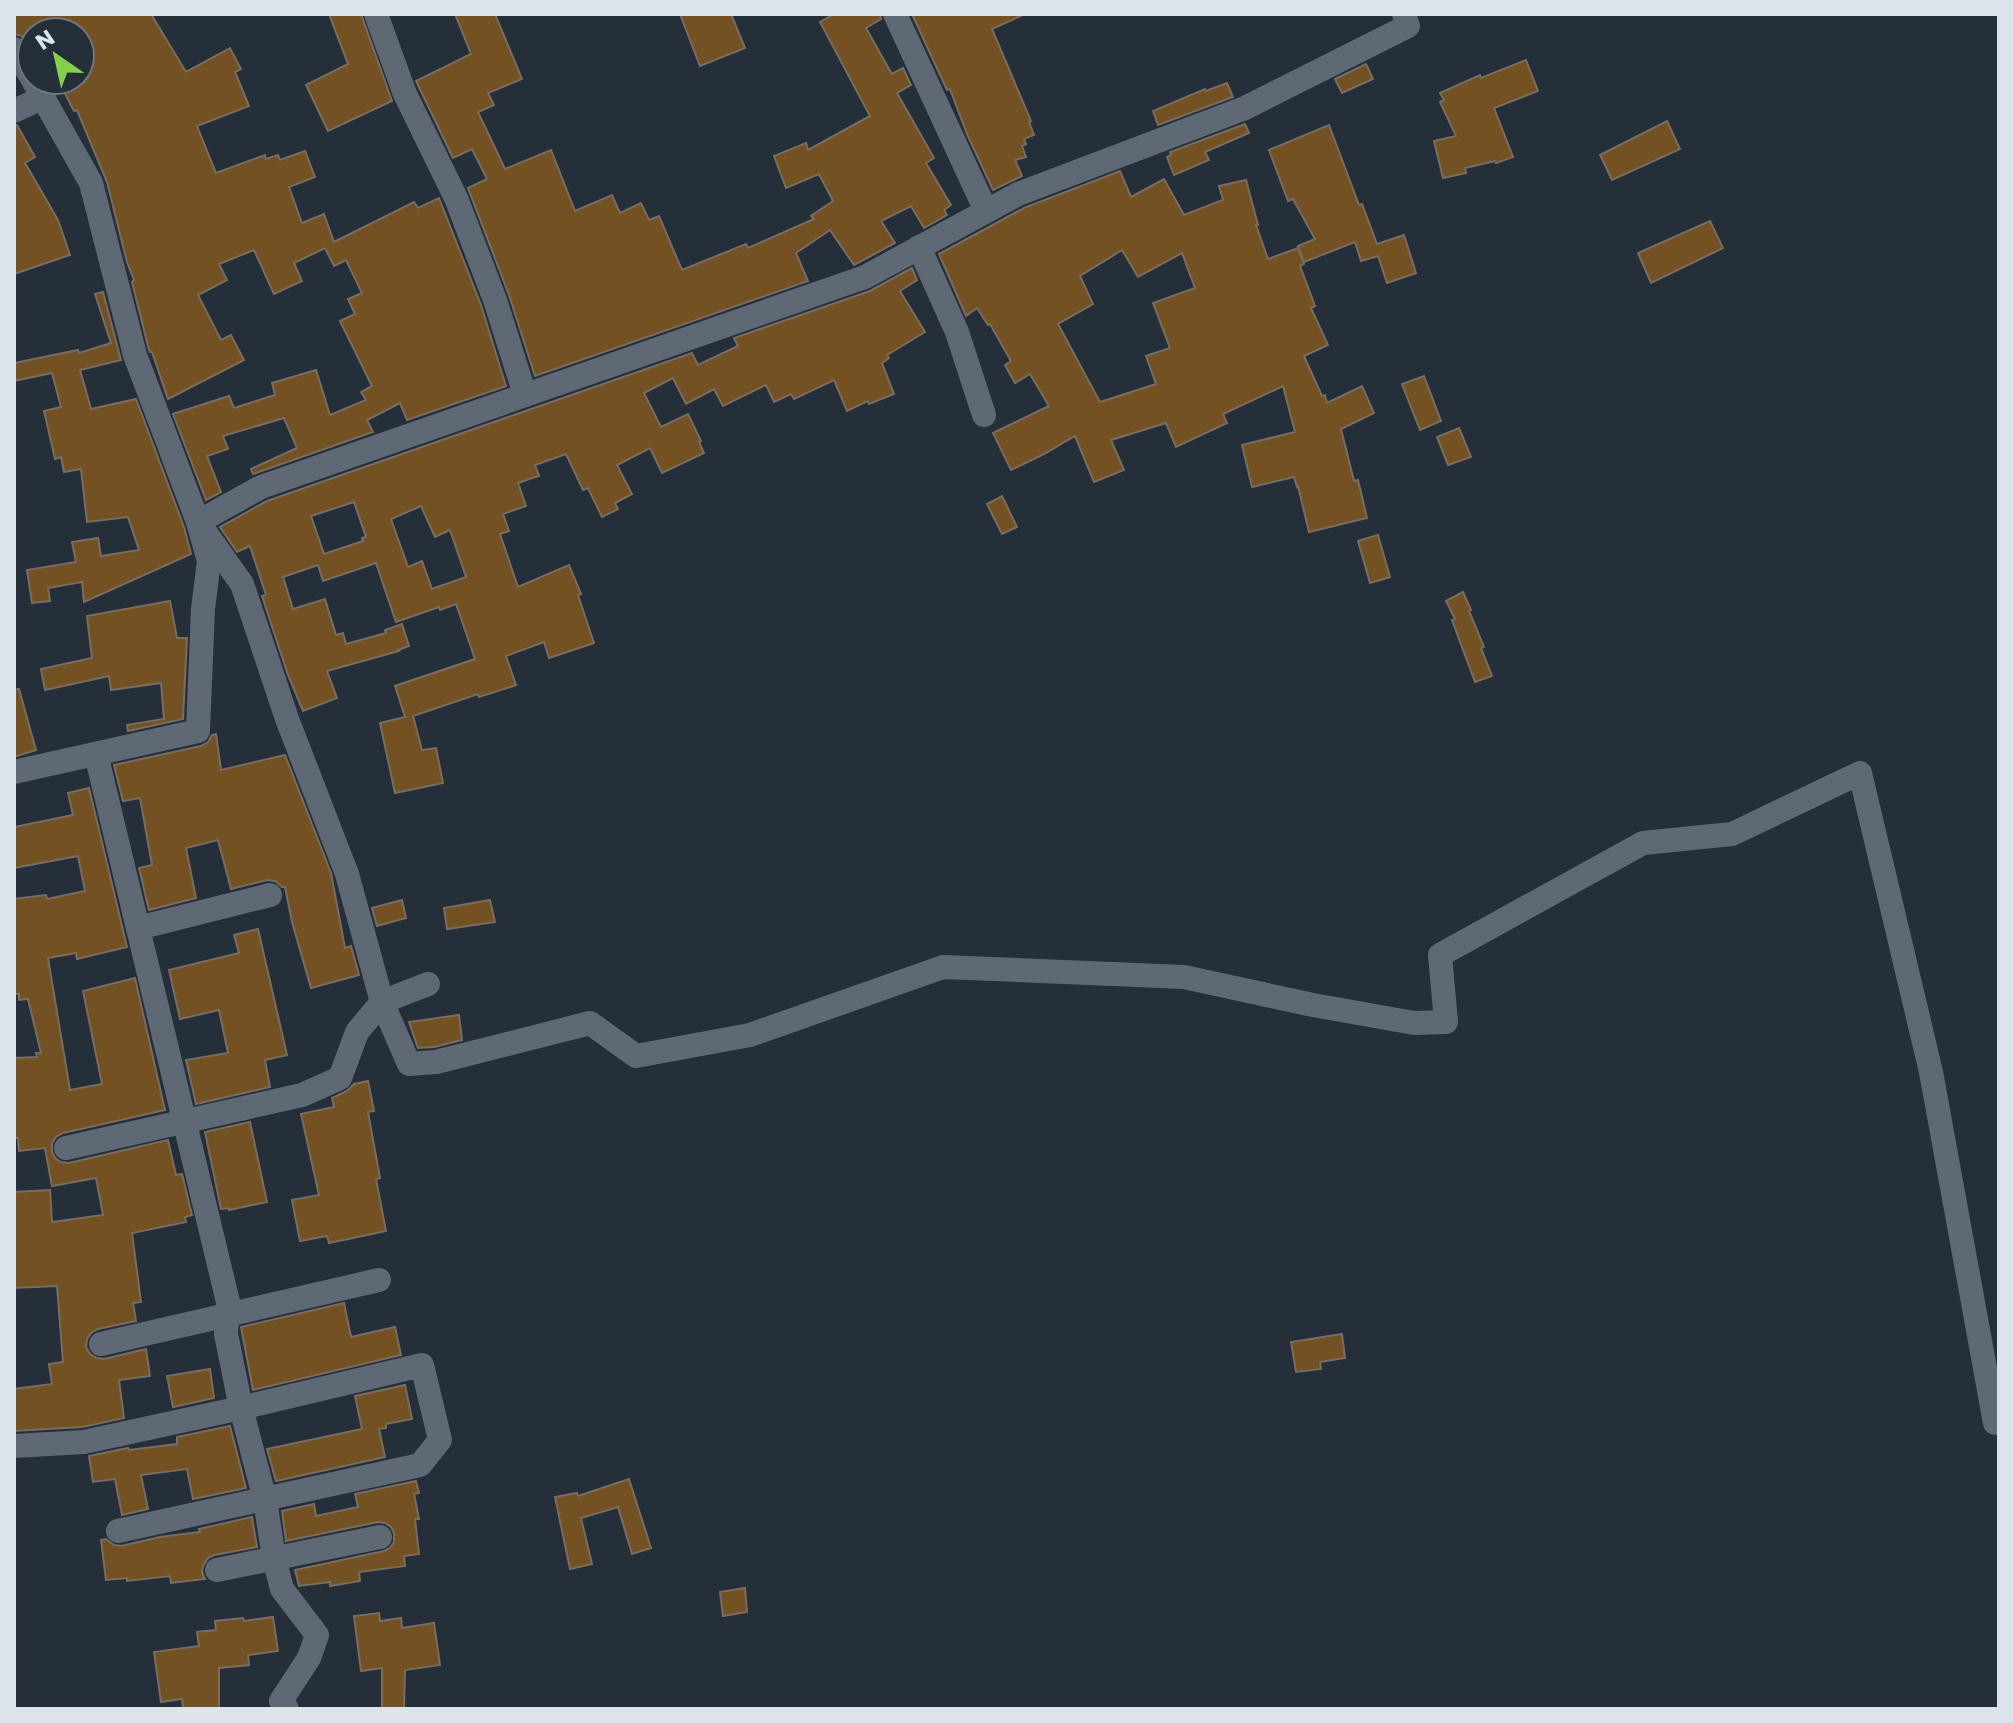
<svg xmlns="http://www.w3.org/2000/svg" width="2013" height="1723" font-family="Poppins,sans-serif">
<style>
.building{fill:#735123;stroke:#786d60;stroke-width:2;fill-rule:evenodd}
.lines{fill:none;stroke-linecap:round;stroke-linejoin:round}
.minor{stroke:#5e6975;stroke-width:24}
</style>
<rect width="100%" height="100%" fill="#252f39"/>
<g class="building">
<path d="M14,14H151L186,72L230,48L241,69L235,72L249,106L197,126L216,173L265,155L266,159L278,155L280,160L305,151L315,177L289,187L302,223L324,214L334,242L414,202L418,208L439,198L481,305L506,386L407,420L400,403L367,420L373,432L253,474L251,469L297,448L284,418L223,436L228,449L207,456L221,492L206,500L173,414L229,396L234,408L275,395L272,383L316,370L330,415L366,400L361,392L372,386L340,321L355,314L348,299L362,293L346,260L334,266L325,248L294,263L302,281L274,294L254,250L219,264L227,280L198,295L221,340L231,335L244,360L168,399L152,352H150L149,350L132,282L134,280L127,262L107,182L77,110L74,111L58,80H80V32H32V50L22,36L14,34Z"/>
<path d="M329,14H361L392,101L328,131L306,85L348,64Z"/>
<path d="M455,14H495L522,79L488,93L494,105L478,112L505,169L551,150L575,211L612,195L620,213L641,203L649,220L659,216L682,270L746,244L748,248L814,219L811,216L833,201L819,174L786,188L774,156L806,143L808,150L870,116L820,22L834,14H880L881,19L866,28L889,69L892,74L903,68L911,85L897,93L934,158L926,163L951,205L944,210L947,215L924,228L911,206L881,221L895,243L854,265L830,230L796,253L808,281L535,376L509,295L468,188L487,179L472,149L453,158L416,81L471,54Z"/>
<path d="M680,14H731L745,48L700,66Z"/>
<path d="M912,14H1025L992,29L1031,121L1029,122L1034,135L1024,139L1026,144L1022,146L1026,157L1015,160L1022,176L993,190L967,134L950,89L947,90Z"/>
<path d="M1526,60L1538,91L1494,108L1513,157L1496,163L1495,161L1465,168L1466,173L1443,178L1434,141L1456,136L1440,102L1444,100L1440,93L1480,75L1481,78Z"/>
<path d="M1366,64L1373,79L1342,93L1335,79Z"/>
<path d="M1227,83L1233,97L1158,125L1153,111L1205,89L1206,91Z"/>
<path d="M1667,121L1680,149L1612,180L1600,155Z"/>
<path d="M1245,124L1249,133L1205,152L1209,160L1174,175L1167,157L1171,155L1170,152Z"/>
<path d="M17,125L35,157L25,163L58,220L70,255L14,274V126Z"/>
<path d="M1329,125L1359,205L1362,204L1377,244L1404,235L1416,273L1387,283L1378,256L1361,261L1355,242L1304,262L1298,246L1315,239L1293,199L1288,201L1269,150Z"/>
<path d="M1120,171L1131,197L1164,179L1184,215L1223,200L1219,186L1246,180L1258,225H1256L1268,259L1298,248L1304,264L1300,266L1315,306L1311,308L1328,345L1304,356L1322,396L1325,395L1327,403L1362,386L1374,413L1341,429L1354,481L1358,480L1367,518L1309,532L1298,486L1297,487L1294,477L1252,487L1242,445L1295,432L1283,386L1223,414L1227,423L1176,447L1166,423L1111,440L1124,470L1094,482L1075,436L1044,454L1011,470L993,433L1049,406L1030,374L1015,383L1005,365L1011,361L990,324L988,325L977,308L966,316L939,254L1024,208ZM1122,250L1138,277L1182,253L1195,288L1153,303L1170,348L1146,356L1156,384L1100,402L1058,324L1093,304L1080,276Z"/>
<path d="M1710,221L1723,248L1651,283L1638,253Z"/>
<path d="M912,268L917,280L900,291L925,332L887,355L889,358L882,363L894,394L869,404L868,401L847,411L834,380L794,399L791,394L774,402L766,385L723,406L714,389L686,404L673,378L644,393L661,427L688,414L701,441L699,442L704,453L662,473L650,448L617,465L632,494L615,503L618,509L602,517L588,488L583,490L566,454L535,465L539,476L518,483L526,506L503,514L509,531L500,534L518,587L569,565L581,594L578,595L594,643L549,658L544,642L506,656L516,685L479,697L478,694L413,716L422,750L436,748L443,783L395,793L380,723L405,717L395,686L475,659L456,604L440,610L439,607L396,622L376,563L323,581L318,565L283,577L293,609L325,599L336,635L343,633L346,644L386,633L385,630L402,624L409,646L398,650L399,651L327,671L337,698L303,711L288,675L262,596L266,595L250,546L237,552L220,527L267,501L692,353L698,365L738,346L734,338L870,291ZM354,502L366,537L362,538L363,541L324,554L311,516ZM421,506L435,537L450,530L466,577L432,589L422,561L408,567L391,519Z"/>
<path d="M103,292L121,360L80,370L91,409L136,399L184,527L191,554L84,602L82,582L48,588L50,601L32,603L27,570L76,562L72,542L98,538L101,556L139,550L128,517L87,522L81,469L64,472L61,457L55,459L44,411L61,407L52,373L14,381V363L78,350L79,353L111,343L95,294Z"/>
<path d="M1424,376L1441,421L1420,430L1402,384Z"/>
<path d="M1459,428L1471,457L1448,465L1437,437Z"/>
<path d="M1002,496L1017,527L1002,534L987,504Z"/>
<path d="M1378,535L1390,577L1370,583L1358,541Z"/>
<path d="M1463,592L1471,610L1469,611L1484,647L1481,648L1492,676L1475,682L1452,620L1455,619L1446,601Z"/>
<path d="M170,601L177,638H187L183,719L128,731L127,725L164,719L161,683L111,690L109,676L45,690L41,669L92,658L87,616Z"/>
<path d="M19,689L36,750L14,757V690Z"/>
<path d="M216,734L221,770L285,755L331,873L345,948L351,946L359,975L311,988L292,922L285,887H282L275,881L267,880L231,889L218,840L186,848L196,898L149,910L139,868L152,865L140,798L123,801L114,765L201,746L208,742L212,735Z"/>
<path d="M89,788L127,947L77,959L76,953L48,958L70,1090L102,1084L83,991L135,978L165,1110L63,1133L56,1137L52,1143V1152L55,1158L61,1162L69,1163L168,1140L176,1175L182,1174L192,1215L185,1217L186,1222L132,1233L141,1302L133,1303L136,1321L98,1329L91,1333L87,1339L86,1347L90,1354L97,1358L104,1359L146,1349L150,1376L119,1380L124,1418L82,1427L14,1431V1389L52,1384L49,1364L63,1362L57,1286L14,1288V1192L50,1190L52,1222L103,1215L96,1178L52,1186L45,1148L19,1151L18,1138H14V1058L37,1057L36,1053H41L28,999L19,1000V994H14V899L46,895L47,899L85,891L78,856L14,868V827L73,815L68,793Z"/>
<path d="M402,900L406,918L377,926L372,908Z"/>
<path d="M490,900L495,922L447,929L444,908Z"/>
<path d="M258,929L287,1055L265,1060L270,1087L196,1104L186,1060L228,1053L219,1010L180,1019L169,970L239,953L234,935Z"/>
<path d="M459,1015L462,1040L434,1047L418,1048L409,1022Z"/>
<path d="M368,1081L374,1111L368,1112L380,1178L376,1179L386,1231L329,1243L327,1236L300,1241L292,1200L319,1195L301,1114L334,1107L332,1098L347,1091L354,1084Z"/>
<path d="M250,1122L267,1202L229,1210L228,1208L221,1209L205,1132Z"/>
<path d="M344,1303L351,1337L395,1327L401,1355L253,1390L241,1327Z"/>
<path d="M1342,1334L1345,1358L1320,1362L1321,1369L1296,1372L1291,1342Z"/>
<path d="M210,1369L214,1398L173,1407L167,1376Z"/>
<path d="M405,1385L412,1419L386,1424V1428L379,1429L385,1457L276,1481L267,1449L362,1429L355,1396Z"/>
<path d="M230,1426L246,1488L193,1499L187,1469L141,1475L148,1509L122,1515L115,1479L93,1482L89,1456L128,1448L129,1450L177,1444V1437Z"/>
<path d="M629,1479L651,1548L632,1554L618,1507L581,1518L592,1564L570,1569L555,1497L577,1493L578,1496Z"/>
<path d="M416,1481L419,1493L414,1494L419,1519H415L419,1554L404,1556L405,1566L359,1572L360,1581L330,1586V1582L299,1586L295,1570L384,1551L390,1548L394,1542V1533L391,1527L385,1523L378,1522L286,1541L282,1511L314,1504L316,1516L358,1507L355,1494Z"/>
<path d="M252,1517L257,1547L214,1555L208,1558L203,1566L202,1572L205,1579L171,1583L170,1576L127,1581V1578L106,1580L101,1540L106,1539L114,1545L121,1546L160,1537L200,1532L199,1529Z"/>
<path d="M745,1588L747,1612L723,1616L720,1592Z"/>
<path d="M379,1613L380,1621L401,1618L402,1628L434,1623L440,1665L405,1670L404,1709H382V1668L361,1671L354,1616Z"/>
<path d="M273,1617L278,1651L248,1655L249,1665L219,1668V1709H183L182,1699L161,1702L154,1652L199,1646L197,1632L216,1630L215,1621L243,1618L244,1621Z"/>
</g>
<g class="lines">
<g class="minor">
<path d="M376,14L405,94L456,198L495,300L525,395"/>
<path d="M895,14L986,211"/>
<path d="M14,49L32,78"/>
<path d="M33,80L91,183L135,355L198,522L242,584L287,719L347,874L382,1002L409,1064L436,1062L590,1023L636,1056L750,1035L943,967L1184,977L1313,1005L1414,1023L1446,1022L1440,955L1643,843L1732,834L1860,773L1931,1072L1995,1423H1999"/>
<path d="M14,111L44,97"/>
<path d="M919,247L957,332L984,415"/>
<path d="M96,754L228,1302L226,1334L241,1408L265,1500L274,1558L282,1589L317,1635L309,1658L281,1701L287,1709"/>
<path d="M14,772L198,731L203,609L209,561L198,522L261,487L865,277L1018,194L1245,108L1408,26L1404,14"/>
<path d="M138,928L270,895"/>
<path d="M66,1148L302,1095L340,1078L357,1032L382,1002L428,984"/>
<path d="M101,1344L379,1280"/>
<path d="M14,1446L84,1442L241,1408L422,1365L440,1440L420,1465L118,1531"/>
<path d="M217,1570L380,1537"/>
</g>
</g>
<rect width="2013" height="1723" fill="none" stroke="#dde3ea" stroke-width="32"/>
<g transform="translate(56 56) rotate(326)"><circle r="38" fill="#252f39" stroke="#6f7780" stroke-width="2"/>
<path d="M0-6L14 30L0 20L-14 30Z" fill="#85cf4d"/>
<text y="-12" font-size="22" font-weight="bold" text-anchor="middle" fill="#dde3ea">N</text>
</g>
</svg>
